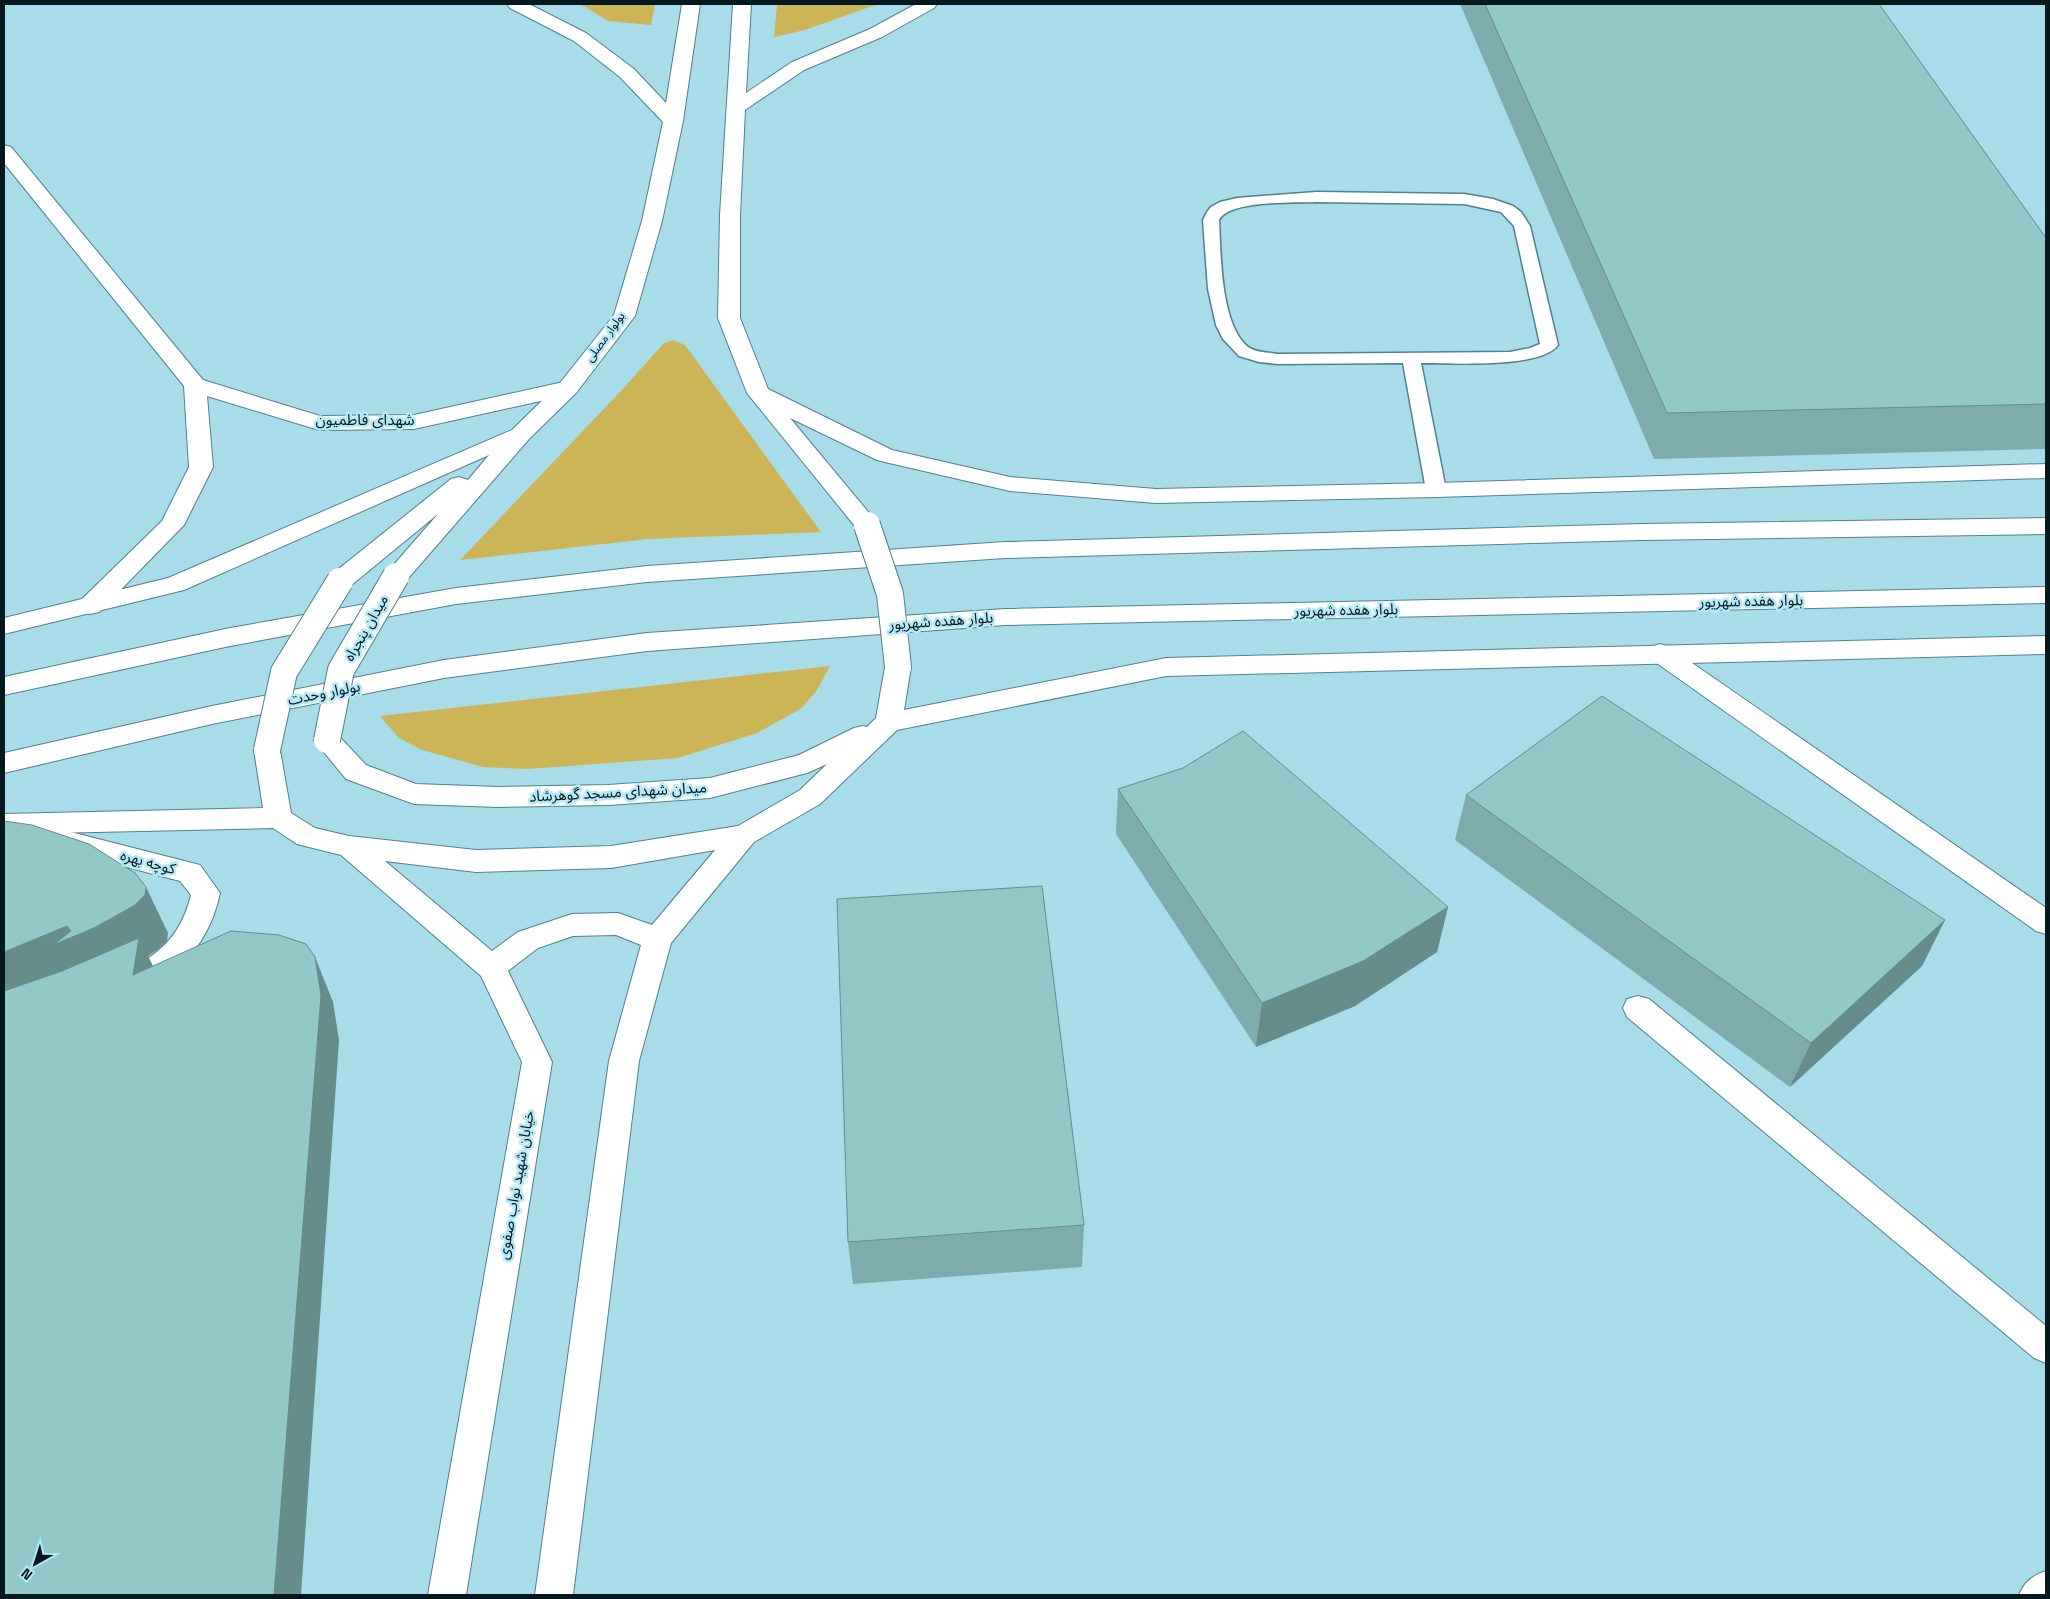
<svg xmlns="http://www.w3.org/2000/svg" width="2050" height="1599" font-family="'Space Grotesk','Noto Sans Arabic',sans-serif">
<style>
.green{fill:#ccb556}
.lines{fill:none;stroke-linecap:round;stroke-linejoin:round}
.lane-casing{stroke:#4f808d;stroke-width:3}
.street-casing{stroke:#4f808d;stroke-width:2}
.secondary-casing{stroke:#4f808d;stroke-width:2}
.primary-casing{stroke:#4f808d;stroke-width:2}
.lane{fill:#fff;fill-rule:evenodd}
.street{fill:#fff;fill-rule:evenodd}
.secondary{fill:#fff;fill-rule:evenodd}
.primary{fill:#fff;fill-rule:evenodd}
.primary-bridge-casing{stroke:#4f808d;stroke-width:28;stroke-linecap:butt}
.primary-bridge{stroke:#fff;stroke-width:26}
.wall{fill:#7eacac}
.shaded-wall{fill:#668c8c}
.building{fill:#92c8c8;stroke:#668c8c}
.labels{text-anchor:middle;stroke-width:5;stroke-linejoin:round;paint-order:stroke}
.far-street-label{font-size:12px;fill:#04181d;stroke:#b5e9f7}
.street-label{font-size:15px;fill:#04181d;stroke:#b5e9f7}
</style>
<rect width="100%" height="100%" fill="#a8dce9"/>
<g class="green">
<path d="M580,4H655L651,25L608,21Z"/>
<path d="M777,4H878L805,30L774,37Z"/>
<path d="M673,340L685,345L821,532L648,539L460,560L620,392L664,343Z"/>
<path d="M830,666L817,690L802,708L757,733L678,758L527,769L483,767L422,750L399,738L380,716Z"/>
</g>
<g class="lines">
<defs>
<path id="lane" d="M1316,192L1464,194L1493,199L1513,206L1521,212L1530,226L1558,345C1541,369 1450,363 1421,363L1446,490L1443,494L1436,496L1429,494L1426,490L1403,363L1278,364L1259,362L1239,356L1223,339L1216,325L1208,289L1203,220L1207,212L1211,207L1220,202L1237,198ZM1316,202L1464,204L1501,212L1514,226L1540,344L1530,348L1510,352L1278,354C1268,352 1256,353 1248,347C1220,324 1221,254 1219,220C1229,200 1294,203 1316,202Z"/>
<g id="street">
<path d="M1660,644L1669,647L2046,908V934L2036,931L1651,659L1647,653L1651,647Z"/>
<path d="M4,815L200,865L220,893C210,940 182,975 135,991L124,987L120,979C126,968 134,967 144,961C170,945 184,924 191,895L180,881L4,835Z"/>
<path d="M1638,996L1649,999L2046,1326V1363L2034,1358L1627,1017L1623,1008L1627,999Z"/>
<path d="M2046,1571V1595H2019C2025,1581 2032,1576 2046,1571Z"/>
</g>
<path id="secondary" d="M4,145L11,147L203,380L320,416L414,415L568,381L576,383L579,388L576,393L568,395L414,429L319,430L207,396L213,467L184,525L99,612L90,614L81,612L77,606L81,600L162,521L189,467L184,386L4,163Z"/>
<g id="primary">
<path d="M507,4H529L586,33L634,69L666,103L682,4H700L683,121L662,221L635,316L576,393L529,439L405,582L396,584L387,582L384,576L438,514L349,587L340,589L331,587L328,581L331,575L451,479L459,477L468,480L489,455L184,590L4,634V618L168,578L512,430L560,383L614,315L642,221L663,122L620,77L574,41L510,8Z"/>
<path d="M733,4H751L746,93L792,62L870,29L916,4H937L934,8L882,37L804,70L745,110L740,215V318L768,389L892,450L1010,477L1156,489L1436,483L2046,464V478L1436,497L1156,503L1010,491L885,462L877,460L790,418L879,525L876,530L867,533L858,530L747,393L718,318L720,215Z"/>
<path d="M2046,518V534L1642,540L1005,558L647,582L456,604L230,646L4,695V677L230,628L456,588L647,566L1005,542L1642,524Z"/>
<path d="M2046,587V603L1005,625L647,651L444,678L212,724L4,773V753L212,706L444,660L647,633L1005,609Z"/>
<path d="M2046,636V654L1166,676L897,730L820,804L754,842L671,943L639,1061L573,1595H535L609,1061L641,945L616,935L573,936L538,948L508,971L552,1062L466,1595H428L522,1062L481,976L341,855L297,844L273,828L4,834V814L263,808L254,750L257,743L267,740L277,743L280,750L291,813L315,828L349,836L476,850L611,846L738,826L800,790L827,764L807,773L710,798L608,805L498,807L414,804L346,779L314,740L318,733L327,730L336,733L366,765L416,784L498,787L608,785L710,778L799,755L854,728L863,726L867,727L876,718L885,667L889,661L898,658L907,661L911,667L904,710L1166,658ZM715,850L652,925L618,913L572,914L518,932L492,951L385,861L476,872L611,868Z"/>
</g>
</defs>
<use href="#lane" class="lane-casing"/>
<use href="#street" class="street-casing"/>
<use href="#secondary" class="secondary-casing"/>
<use href="#primary" class="primary-casing"/>
<use href="#lane" class="lane"/>
<use href="#street" class="street"/>
<use href="#secondary" class="secondary"/>
<use href="#primary" class="primary"/>
<defs>
<g id="primary-bridge">
<path d="M867,525L890,594L898,667"/>
<path d="M327,740L341,670L396,576"/>
<path d="M267,750L284,672L340,581"/>
</g>
</defs>
<use href="#primary-bridge" class="primary-bridge-casing"/>
<use href="#primary-bridge" class="primary-bridge"/>
</g>
<g class="wall">
<path d="M1460,4H1879L2046,238V449L1654,459Z"/>
<path d="M1118,789L1448,907L1437,952L1355,1006L1256,1047L1116,834Z"/>
<path d="M1466,795L1945,920L1922,966L1790,1087L1455,840Z"/>
<path d="M1084,1225L1082,1267L853,1284L848,1242Z"/>
</g>
<g class="shaded-wall">
<path d="M146,887L168,933L167,941L157,950L148,956L161,982L4,1008V952Z"/>
<path d="M1448,907L1437,952L1355,1006L1256,1047L1262,1003Z"/>
<path d="M1945,920L1922,966L1790,1087L1811,1043Z"/>
<path d="M315,957L333,1002L339,1040L301,1595H274Z"/>
</g>
<g class="building">
<path d="M1485,4H1879L2046,238V404L1667,413Z"/>
<path d="M1602,696L1945,920L1811,1043L1466,795Z"/>
<path d="M1243,731L1448,907L1363,961L1262,1003L1118,789L1183,768Z"/>
<path d="M4,821L32,825L89,844L135,873L146,887L145,895L135,905L94,928L53,945L71,931L67,926L4,952Z"/>
<path d="M1042,886L1084,1225L848,1242L837,899Z"/>
<path d="M231,931L279,935L306,944L315,957L321,995L274,1595H4V991L62,971L139,938L133,975Z"/>
</g>
<g class="labels">
<g class="far-street-label">
<text transform="translate(605 337) rotate(-54)" y="4">بولوار مصلی</text>
</g>
<g class="street-label">
<text x="365" y="425">شهدای فاطمیون</text>
<text transform="translate(1751 601) rotate(-1)" y="5">بلوار هفده شهریور</text>
<text transform="translate(1346 610) rotate(-1)" y="5">بلوار هفده شهریور</text>
<text transform="translate(941 621) rotate(-4)" y="5">بلوار هفده شهریور</text>
<text transform="translate(366 628) rotate(-60)" y="5">میدان پنجراه</text>
<text transform="translate(324 693) rotate(-11)" y="5">بولوار وحدت</text>
<text transform="translate(618 792) rotate(-3)" y="5">میدان شهدای مسجد گوهرشاد</text>
<text transform="translate(148 862) rotate(15)" y="5">کوچه بهره</text>
<text transform="translate(516 1185) rotate(-80)" y="5">خیابان شهید نواب صفوی</text>
</g>
</g>
<rect width="2050" height="1599" fill="none" stroke="#04181d" stroke-width="10"/>
<g transform="translate(35 1564) rotate(219)" stroke="#b5e9f7" stroke-width="4" paint-order="stroke">
<path d="M0-4L9 19L0 12L-9 19Z" fill="#04181d"/>
<text y="-8" font-size="14" font-weight="bold" text-anchor="middle" fill="#04181d">N</text>
</g>
</svg>
